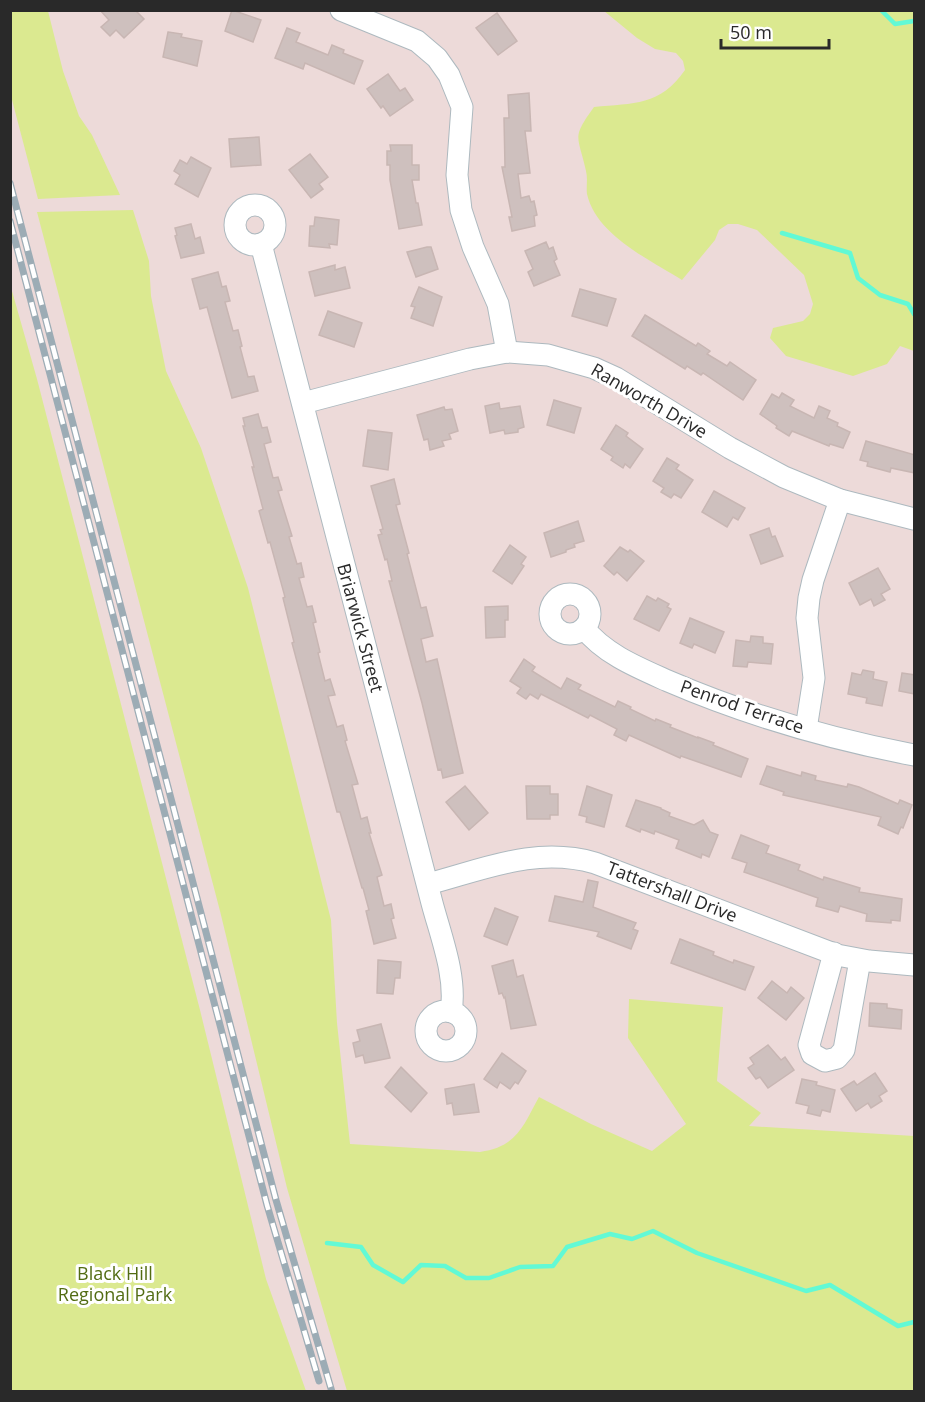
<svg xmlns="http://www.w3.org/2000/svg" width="925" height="1402" font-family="'Open Sans',sans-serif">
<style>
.green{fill:#dbe990}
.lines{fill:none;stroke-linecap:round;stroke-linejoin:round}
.stream{stroke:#62f9d5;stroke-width:4.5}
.building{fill:#cec0be;stroke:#c8b6b3;stroke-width:1.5}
.minor-casing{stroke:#adb9bf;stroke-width:23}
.minor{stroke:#fff;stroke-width:21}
.rail-casing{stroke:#9cacb5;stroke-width:7}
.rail{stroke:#fff;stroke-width:4.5;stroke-dasharray:14;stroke-linecap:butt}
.labels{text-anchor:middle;stroke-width:6;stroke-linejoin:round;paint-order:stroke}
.street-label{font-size:18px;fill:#292929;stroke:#fff}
.park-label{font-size:18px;fill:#526c13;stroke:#fff}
</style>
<rect width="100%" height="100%" fill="#eddad9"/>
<g class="green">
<path d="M10,11H48L63,71L79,116L92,135L120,195L38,199L11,96Z"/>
<path d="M604,11H914V351L900,346L887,364L853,376L786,356L770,338L773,328L803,321L810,314L813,304L804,275L757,230L738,224H728L719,230L715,240L682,280C650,260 596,235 587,194C586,187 588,179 586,171C578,135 571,139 594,107C634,103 660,106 685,70L683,61L676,53L655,49L637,38Z"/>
<path d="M133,210L149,261L151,296L166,371L201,448L248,588L331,920L337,1023L350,1144L480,1152C517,1147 523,1126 539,1097L591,1124L652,1151L686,1124L628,1038L629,999L723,1007L717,1081L761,1113L749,1126L914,1136V1391H347L287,1188L220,911L37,212Z"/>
<path d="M10,284L37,379L200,1010L266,1279L306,1391H11Z"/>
</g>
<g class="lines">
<g class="stream">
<path d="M881,10L895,24L914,21"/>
<path d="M782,233L850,253L858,278L880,295L908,304L914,314"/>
<path d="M327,1243L361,1247L373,1265L403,1282L421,1265L445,1266L466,1278H489L520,1267L553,1266L567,1247L610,1234L632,1239L653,1231L697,1253L806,1291L830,1285L898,1326L914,1322"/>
</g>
</g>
<g class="building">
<path d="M100,10H135L144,19L124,38L116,30L110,36L101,27L109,20Z"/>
<path d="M232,10L261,20L253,42L225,31Z"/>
<path d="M497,13L517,41L498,55L476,28Z"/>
<path d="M287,28L300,33L296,42L328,55L332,45L344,50L343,53L363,61L354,84L305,63L303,69L275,58Z"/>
<path d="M168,32L182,34L181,37L202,41L197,66L163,57Z"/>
<path d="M388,74L400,91L405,88L413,100L390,116L383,106L381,108L367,89Z"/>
<path d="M529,93L531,131H525L530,173L518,174L521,198L529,196L531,202L534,201L537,215L534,216L535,226L512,231L509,217H512L502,167H505L504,118H509L508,95Z"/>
<path d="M259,137L261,165L231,167L229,139Z"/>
<path d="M390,145H412V165H419V180H412L416,203H418L422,225L399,229L390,180V165H387V151H391Z"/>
<path d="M310,154L328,177L319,184L323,189L311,198L289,170Z"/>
<path d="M191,157L211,168L198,197L175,184L180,175L174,171L180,160L187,164Z"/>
<path d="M315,217L339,220L337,245L329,244L330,248L309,246L310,226H314Z"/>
<path d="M191,224L195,239L200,237L204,253L181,258L175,236L177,235L175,228Z"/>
<path d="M546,242L549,249L553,247L557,259L554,261L560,275L534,286L528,272L533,269L525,251Z"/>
<path d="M427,247H431L438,269L416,277L407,252Z"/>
<path d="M335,265V270L345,267L350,288L315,296L309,272Z"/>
<path d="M218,272L222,287L226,286L230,301L225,302L233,331L238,330L242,346L240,347L248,377L254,376L258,391L232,398L207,307L200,309L192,279Z"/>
<path d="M419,287L442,297L433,326L411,318L415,307L411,306Z"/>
<path d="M580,289L616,299L607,326L572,316Z"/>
<path d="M328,311L362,323L354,347L319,335Z"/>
<path d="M645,315L696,346L698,343L710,351L707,354L727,366L730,362L756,380L743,400L703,373L701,375L687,366L685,369L632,336Z"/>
<path d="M782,393L794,400L790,406L814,418L819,406L830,411L827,418L838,423L837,426L850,432L843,448L830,444L829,446L792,431L789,436L776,428L777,426L760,414L772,394L779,398Z"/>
<path d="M554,400L581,408L574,433L547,425Z"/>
<path d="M499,403L500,409L520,406L524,427L518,429V432L505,434L504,430L490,433L485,406Z"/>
<path d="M444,407L445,410L452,409L458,431L449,434L451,439L442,441L444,446L430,450L428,439L424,440L417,415Z"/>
<path d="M258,414L262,428L267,427L271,442L264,444L273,478L278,477L282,490L278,491L292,536L289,537L297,564L301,563L304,577L299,578L307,607L312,606L316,622L313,623L320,652L318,653L325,681L330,679L335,695L328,696L337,727L343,725L347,740L345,741L358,784L352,785L361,819L367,817L371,833H369L382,875L377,877L384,906L391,904L394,918L391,919L396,938L374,944L366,911L369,910L363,888H362L340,812H337L292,643L294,642L283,598L285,597L270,542L268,543L259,511L263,509L252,467H254L243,426H245L243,418Z"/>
<path d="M616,425L628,433L626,436L643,449L630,468L625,464L623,468L611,460L613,457L601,449Z"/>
<path d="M368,430L392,433L388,470L363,466Z"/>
<path d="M866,441L915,455V473L891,468L890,472L867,466L868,462L860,460Z"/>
<path d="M667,458L679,465L676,469L693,480L681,498L674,494L671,498L661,492L664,488L653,481Z"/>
<path d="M394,479L400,504L396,505L409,553L407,554L421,608L426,607L433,636L421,639L426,662L437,659L463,773L443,778L441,769L438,770L422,703L389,581H392L387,559L385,560L378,535L382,534L380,530L383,529L371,486Z"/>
<path d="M714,491L745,508L738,520L733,517L727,527L702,512Z"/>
<path d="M578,521L584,541L574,544L575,547L566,550V552L551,557L544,533Z"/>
<path d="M769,528L772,537L775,536L783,556L761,564L750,535Z"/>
<path d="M510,545L526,557L521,564L524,566L512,584L493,571Z"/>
<path d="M620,547L628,552L630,550L644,561L627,581L617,572L614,575L604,566Z"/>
<path d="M878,568L890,589L881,594L885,600L874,606L871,599L860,605L849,583Z"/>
<path d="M647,596L656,601L658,598L669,604L667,607L671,609L659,631L634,619Z"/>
<path d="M508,606V620H505V637L486,638L485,607Z"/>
<path d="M690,618L724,632L715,653L694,644L692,648L680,643Z"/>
<path d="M751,636L763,637V643L773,644L771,664L748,662L747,667L733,666L736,640L750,642Z"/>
<path d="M524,659L535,667L532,671L561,689L567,678L581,685L578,689L615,707L618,701L631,707L630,709L655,721L656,719L671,725L670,727L698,738V737L714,743L713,745L748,759L741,777L681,756L680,758L629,735L626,741L614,735L617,729L590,715L588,718L541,694L538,699L530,694L526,699L517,693L521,688L510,681Z"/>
<path d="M863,670L874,672L873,679L887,682L882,706L866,703L867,698L848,694L852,673L861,675Z"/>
<path d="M902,673L915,675V694L899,691Z"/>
<path d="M767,766L801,776L802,772L816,776L815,780L847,787L848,784L859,787L898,804L900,800L912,805L903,828L901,827L898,834L878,825L881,817L783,795L784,792L760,784Z"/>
<path d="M465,786L488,813L469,830L446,802Z"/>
<path d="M526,786H550V794H558V815H550V819H527Z"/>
<path d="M587,786L612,795L604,827L586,822L587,817L579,815Z"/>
<path d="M636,800L661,808V809L670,813L669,816L694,825L703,820L710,832L718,835L709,857L702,854L701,858L676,848L679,840L655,831L654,834L641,829L640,832L626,826Z"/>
<path d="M741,835L769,846L766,853L800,865L798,870L823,880L824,877L860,888L859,892L902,899L900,921L891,920V923L866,921L867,914L840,906L838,912L816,906L818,898L744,872L747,863L732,858Z"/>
<path d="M588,880L598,882L593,907L636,923L633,929L638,931L631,949L597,936L599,932L549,921L555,896L583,902Z"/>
<path d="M495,908L518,917L507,945L484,936Z"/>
<path d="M680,939L714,952L713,955L733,963L734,960L754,967L745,990L671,963Z"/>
<path d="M378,960L401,962L400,978H395L393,994L377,993Z"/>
<path d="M513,960L517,977L523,975L536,1025L511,1029L505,997L504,998L502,993L499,994L492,966Z"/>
<path d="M772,981L787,993L791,987L804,998L786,1020L758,998Z"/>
<path d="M870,1003L887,1004V1008L902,1010L901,1029L869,1026Z"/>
<path d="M381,1024L390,1058L365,1063L363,1055L356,1057L353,1043L360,1041L357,1030Z"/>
<path d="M768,1045L781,1060L785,1057L794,1070L768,1088L760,1077L756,1079L748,1068L754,1064L750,1058Z"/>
<path d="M502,1053L526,1071L518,1084L515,1082L510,1089L500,1082L497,1088L484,1079Z"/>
<path d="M401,1067L427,1093L411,1112L385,1087Z"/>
<path d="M875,1073L887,1091L879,1096L882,1101L871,1108L868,1103L856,1111L841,1089L854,1081L857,1085Z"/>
<path d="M802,1079L817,1082L816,1085L835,1090L830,1112L822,1110L820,1116L807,1113L809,1106L796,1103Z"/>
<path d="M474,1084L479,1112L454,1115L452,1103L447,1104L445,1089Z"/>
</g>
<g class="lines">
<defs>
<g id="minor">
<path d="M341,10L417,41L437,58L449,75L462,107L457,175L461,210L473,247L498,304L507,352"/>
<circle cx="255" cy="225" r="20"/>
<path d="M261,244L432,903C441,937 457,977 451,1012"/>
<path d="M303,403L470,359L507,352L548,355L594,368L616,378L730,448L784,477L840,500L914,519"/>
<circle cx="570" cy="614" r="20"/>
<path d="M584,628C604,654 639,668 668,681C747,715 830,739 914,755"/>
<path d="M806,729L814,678L807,618L809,598L813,580L840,500"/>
<path d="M428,884C485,869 536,846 595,863L837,955L869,961L914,965"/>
<path d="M834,953L809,1045L812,1054L825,1061L837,1058L844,1050L860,960"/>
<circle cx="446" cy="1031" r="20"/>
</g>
</defs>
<use href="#minor" class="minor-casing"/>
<use href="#minor" class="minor"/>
<defs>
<g id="rail">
<path d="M10,183L276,1200L332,1392"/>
<path d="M10,221L267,1205L319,1381"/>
</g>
</defs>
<use href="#rail" class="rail-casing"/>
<use href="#rail" class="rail"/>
</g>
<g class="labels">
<g class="street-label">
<text transform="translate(649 401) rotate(30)" y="6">Ranworth Drive</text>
<text transform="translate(360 628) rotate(75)" y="6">Briarwick Street</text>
<text transform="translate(742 707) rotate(19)" y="6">Penrod Terrace</text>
<text transform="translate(672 892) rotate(21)" y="6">Tattershall Drive</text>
</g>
<g class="park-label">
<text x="115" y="1280">Black Hill<tspan x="115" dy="21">Regional Park</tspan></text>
</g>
</g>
<rect width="925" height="1402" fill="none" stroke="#292929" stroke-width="24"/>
<path d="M721 39v9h108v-9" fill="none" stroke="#292929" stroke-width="3"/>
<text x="730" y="39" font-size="18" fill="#292929" stroke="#ffffff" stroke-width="4.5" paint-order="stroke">50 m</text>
</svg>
